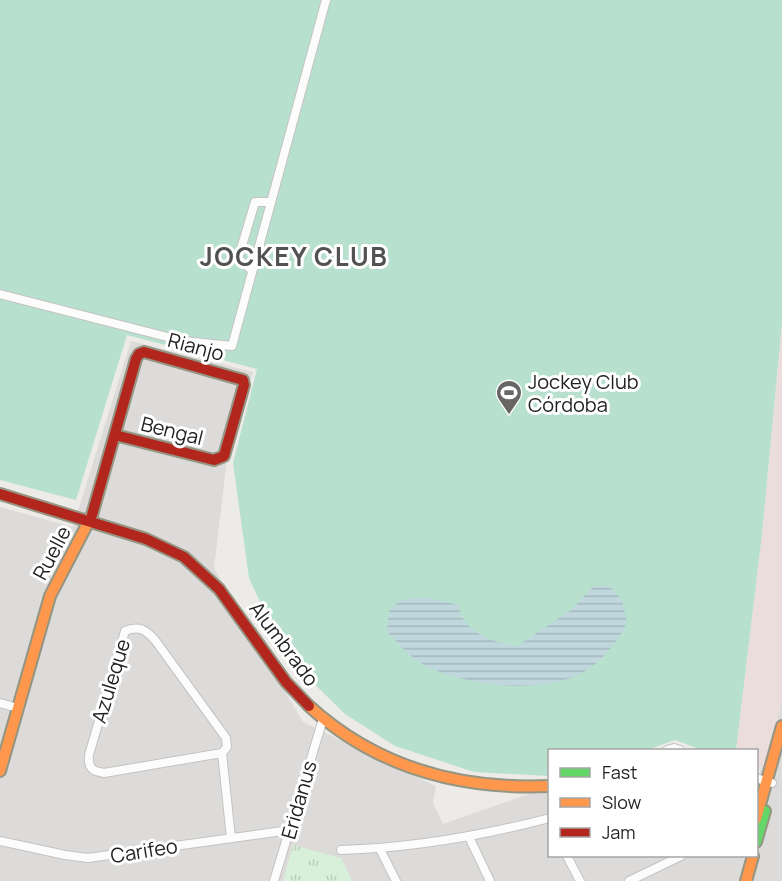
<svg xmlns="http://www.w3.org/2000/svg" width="782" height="881" font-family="Manrope,sans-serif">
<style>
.residential{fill:#dcdbd9}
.commercial{fill:#eadddb}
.park{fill:url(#park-tufts)}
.pitch{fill:#b7e0cf}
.water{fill:url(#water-rules)}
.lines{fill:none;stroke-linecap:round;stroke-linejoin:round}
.street-casing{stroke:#c4c3c2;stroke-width:10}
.fast-casing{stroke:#949582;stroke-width:14}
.slow-casing{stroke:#949582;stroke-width:14}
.jam-casing{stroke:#949582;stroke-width:14}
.street{stroke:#fcfcfc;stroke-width:8}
.fast{stroke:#63d668;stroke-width:10}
.slow{stroke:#ff974d;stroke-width:10}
.jam{stroke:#b3261e;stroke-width:10}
.labels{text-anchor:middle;stroke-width:6;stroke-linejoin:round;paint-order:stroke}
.street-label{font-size:20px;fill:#1f1f1f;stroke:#fff}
.poi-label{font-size:20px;fill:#1f1f1f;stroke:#fff;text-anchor:start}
.district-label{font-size:26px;font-weight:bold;letter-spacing:1.5px;fill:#525252;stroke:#fff}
</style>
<defs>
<pattern id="park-tufts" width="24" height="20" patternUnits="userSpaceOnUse" patternTransform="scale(1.5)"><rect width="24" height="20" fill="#d8f0d9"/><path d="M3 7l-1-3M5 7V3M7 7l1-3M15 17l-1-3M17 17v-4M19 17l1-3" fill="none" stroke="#b9cdba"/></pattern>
<pattern id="water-rules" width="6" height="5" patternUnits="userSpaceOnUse" patternTransform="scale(1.5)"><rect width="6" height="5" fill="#bfd7dd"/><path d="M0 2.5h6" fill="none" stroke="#a4b8bd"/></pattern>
</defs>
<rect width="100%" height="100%" fill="#edebe8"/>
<path class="residential" d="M131,341L253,372L228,451L214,568L303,722L436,786L433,803L443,824L549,787L550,856H756L757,775H759L782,688V881H0V507L73,527Z"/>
<path class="commercial" d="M782,322V702L765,767L757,766L756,750H736L762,534Z"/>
<path class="park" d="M293,845L341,858L352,881H283Z"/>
<path class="pitch" d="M0,0H782V322L762,534L736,750H702L675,740L647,750H550L549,776L474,772L395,746L345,714L302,672L273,630L249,578L233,463L257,369L127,335L76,500L0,480Z"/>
<path class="water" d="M594,586H609L622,600L627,623C617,641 604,660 585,671C543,696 466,686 424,665C409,657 398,643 387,631L389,611L400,600L424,597L458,605C463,633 492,641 516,647L571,610Z"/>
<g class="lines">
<defs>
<g id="street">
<path d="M252,270L238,259L255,202H271"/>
<path d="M0,294L183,341L232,346L326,0"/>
<path d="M0,703L18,708"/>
<path d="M667,750L674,748L680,750"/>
<path d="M222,753L104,773C91,771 88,767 89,755L125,631C139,625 146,630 155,640L226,738L227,747L222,753L231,838"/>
<path d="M756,778L772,783"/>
<path d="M469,837L490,881"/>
<path d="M0,841L65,855L88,858L290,830"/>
<path d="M380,849L396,881"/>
<path d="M341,850C412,848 481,836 550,818"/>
<path d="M567,856L580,881"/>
<path d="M274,881L323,719"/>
<path d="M629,881L681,856"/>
</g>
<path id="fast" d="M756,842L765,811"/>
<g id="slow">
<path d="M309,706C377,768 459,790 550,786"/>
<path d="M0,771L50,596L92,515"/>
<path d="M756,819L782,726"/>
<path d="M746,881L753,856"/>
</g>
<g id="jam">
<path d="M0,494L146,539L184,557L219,589L286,682L309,706"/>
<path d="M92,515L136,359L139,354L144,352L243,380L244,385L224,456L214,460L115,435"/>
</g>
</defs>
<use href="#street" class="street-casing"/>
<use href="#fast" class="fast-casing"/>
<use href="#slow" class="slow-casing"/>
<use href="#jam" class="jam-casing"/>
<use href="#street" class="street"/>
<use href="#fast" class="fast"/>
<use href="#slow" class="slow"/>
<use href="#jam" class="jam"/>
</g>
<defs>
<symbol id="stadium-pin" viewBox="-11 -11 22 30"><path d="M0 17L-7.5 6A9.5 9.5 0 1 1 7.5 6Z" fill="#676665" stroke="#fff"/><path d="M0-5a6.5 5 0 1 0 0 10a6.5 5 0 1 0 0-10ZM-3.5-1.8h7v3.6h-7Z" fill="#fff"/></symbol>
</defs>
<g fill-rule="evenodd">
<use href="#stadium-pin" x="494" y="378" width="30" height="40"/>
</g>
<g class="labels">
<g class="street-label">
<text transform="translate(196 347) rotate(15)" y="7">Rianjo</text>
<text transform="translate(172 431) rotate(14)" y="7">Bengal</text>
<text transform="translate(52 553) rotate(-62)" y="7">Ruelle</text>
<text transform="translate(284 644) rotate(53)" y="7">Alumbrado</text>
<text transform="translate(111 681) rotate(-73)" y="7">Azuleque</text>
<text transform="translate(299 800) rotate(-74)" y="7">Eridanus</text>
<text transform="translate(144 851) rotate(-9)" y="7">Carifeo</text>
</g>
<g class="poi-label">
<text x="528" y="389">Jockey Club<tspan x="528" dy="23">Córdoba</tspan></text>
</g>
<g class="district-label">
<text x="294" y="266">JOCKEY CLUB</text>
</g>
</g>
<rect x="548" y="749" width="210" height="108" fill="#ffffff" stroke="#a5a5a5" stroke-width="1.5"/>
<rect x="560" y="768" width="30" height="9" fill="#63d668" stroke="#a5a5a5" stroke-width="1.5"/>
<text x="602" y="779" font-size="18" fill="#1f1f1f">Fast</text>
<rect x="560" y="798" width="30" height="9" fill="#ff974d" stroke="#a5a5a5" stroke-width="1.5"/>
<text x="602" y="809" font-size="18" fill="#1f1f1f">Slow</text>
<rect x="560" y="828" width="30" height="9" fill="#b3261e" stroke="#a5a5a5" stroke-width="1.5"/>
<text x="602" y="839" font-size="18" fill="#1f1f1f">Jam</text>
</svg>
